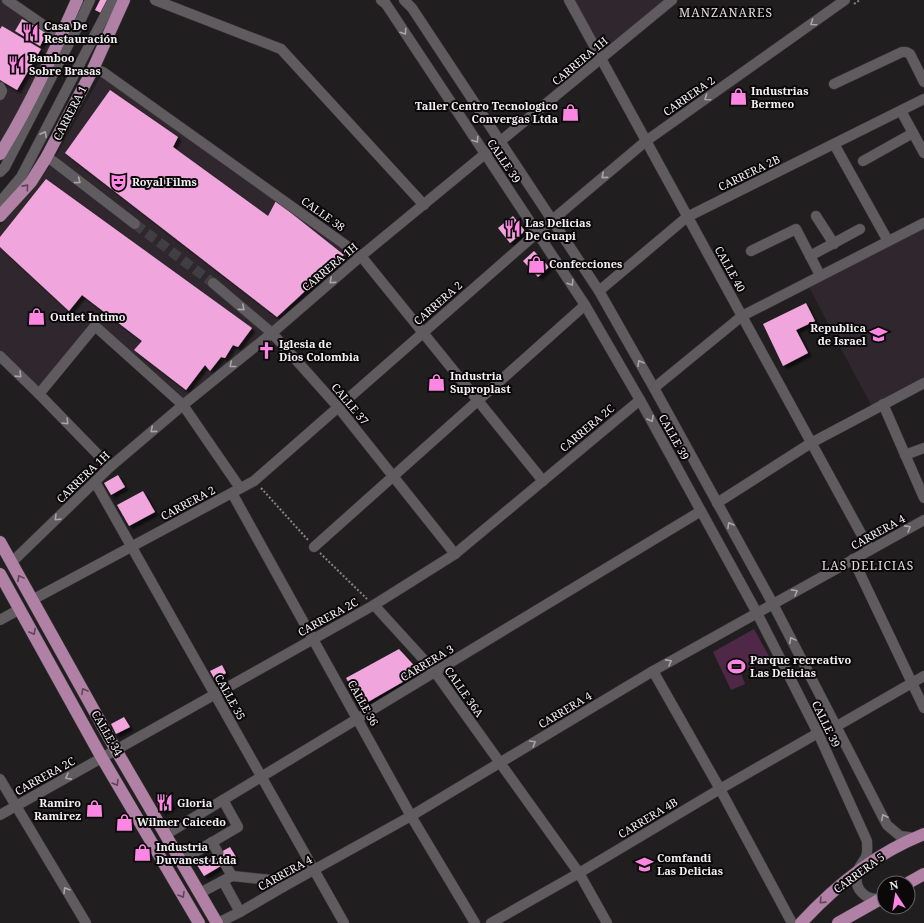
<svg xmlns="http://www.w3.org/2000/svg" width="924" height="923" font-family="'Noto Serif',serif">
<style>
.built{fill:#2f272d}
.green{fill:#502847}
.building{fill:#f0a6dd;filter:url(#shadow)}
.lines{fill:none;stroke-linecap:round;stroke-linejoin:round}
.minor-tunnel{stroke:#403e40;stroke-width:10;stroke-dasharray:10 5;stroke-linecap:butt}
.minor-casing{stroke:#3d3b3d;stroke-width:11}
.major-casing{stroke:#3d3b3d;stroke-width:13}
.path{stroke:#888587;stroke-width:2;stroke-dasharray:2 2;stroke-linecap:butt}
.minor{stroke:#5f5b5e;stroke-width:10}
.major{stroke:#b181a5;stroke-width:12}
.oneway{stroke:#a8a6a8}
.oneway2{stroke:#5e4457}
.labels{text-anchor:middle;stroke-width:4;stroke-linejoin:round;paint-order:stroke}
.poi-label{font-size:11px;font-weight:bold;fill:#f2f0f2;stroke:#0a0809;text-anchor:start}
.street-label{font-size:11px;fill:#f2f0f2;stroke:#0a0809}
.neighbourhood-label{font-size:12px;letter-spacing:1px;fill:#e1dddf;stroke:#0a0809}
</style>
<defs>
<filter id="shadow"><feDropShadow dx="3.5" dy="3.5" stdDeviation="1" flood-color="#0009"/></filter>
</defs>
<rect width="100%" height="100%" fill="#211e20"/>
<g class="built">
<path d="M0,0H7L61,37L0,154V80L17,89L41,49L2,26L0,29Z"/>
<path d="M569,0H672L601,59Z"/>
<path d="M103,72L361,256L183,405L95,326L39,394L0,356V226L37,185L53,161Z"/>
<path d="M924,228V380L872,407L809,287Z"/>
</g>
<path class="green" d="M754,629L770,658L741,673L745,684L731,690L713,652Z"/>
<g class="building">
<path d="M100,0H110L103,14L95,10Z"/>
<path d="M22,19L47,33L40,46L15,31Z"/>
<path d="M2,26L41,49L17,90L0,80V29Z"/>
<path d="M110,90L178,137L173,147L268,216L276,201L344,255L277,317L65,153Z"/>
<path d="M46,179L252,328L238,347L233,345L225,358L221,357L210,371L205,365L186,390L134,350L142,341L82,295L69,311L0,247V237Z"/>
<path d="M513,216L525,231L510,243L498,228Z"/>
<path d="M534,251L549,267L538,277L523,261Z"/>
<path d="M806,303L815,321L796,330L808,353L783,366L763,324Z"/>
<path d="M118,475L125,487L111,495L104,483Z"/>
<path d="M143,491L155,512L129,526L117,505Z"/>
<path d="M399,649L420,672L361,706L346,678Z"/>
<path d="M222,665L226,673L215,680L210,671Z"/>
<path d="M124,717L130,727L116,734L111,724Z"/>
<path d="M167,795L173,806L162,812L156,801Z"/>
<path d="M230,847L236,857L204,876L197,865Z"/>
</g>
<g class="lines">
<path class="minor-tunnel" d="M135,224L213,283"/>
<defs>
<g id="minor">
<path d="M7,0L61,37"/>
<path d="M155,0L281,49L424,205"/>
<path d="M381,0L386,4L585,305L640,400L757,613L818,733L867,841C867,846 868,852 866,857C864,861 860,865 858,870C852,888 865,902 883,898"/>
<path d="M404,0L412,8L599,291L654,388L773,604L887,825L900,836L916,838"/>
<path d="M569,0L870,550"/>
<path d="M93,69L103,72L361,256L543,481"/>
<path d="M834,84L902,52H906L910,54L924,82"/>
<path d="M0,87L2,91L0,95"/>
<path d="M901,111L924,153"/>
<path d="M834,144L888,241"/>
<path d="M46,158L53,161L135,224"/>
<path d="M863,161L913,133"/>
<path d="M0,172L5,167L77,28L90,0"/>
<path d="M0,202L21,177L113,0"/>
<path d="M816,216L834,244"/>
<path d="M751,251L796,229L820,275"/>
<path d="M810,256L860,229"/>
<path d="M213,283L272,333L338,407L455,554"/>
<path d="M599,291L687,217L924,99"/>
<path d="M0,356L39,394L110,467"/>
<path d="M654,388L742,316L924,223"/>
<path d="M39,394L95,326L183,405L240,488"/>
<path d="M883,404L924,498"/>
<path d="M905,455L924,448"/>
<path d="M95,482L344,923"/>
<path d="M232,493L411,816L475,923"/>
<path d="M717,503L811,443L924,383"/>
<path d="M314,547L585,305"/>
<path d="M853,559L924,708"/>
<path d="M12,562L110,467L183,405L272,333L361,256L672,0"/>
<path d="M32,600L254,481L538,232L646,141L845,0"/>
<path d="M374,605L435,672L579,873L607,923"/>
<path d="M0,620L20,609"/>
<path d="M653,671L720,789L792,923"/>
<path d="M837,726L924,676"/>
<path d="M0,779L86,923"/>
<path d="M0,815L374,605L455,554L640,400"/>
<path d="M165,835L701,511"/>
<path d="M212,842L218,853"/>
<path d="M180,861L238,827L223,800"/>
<path d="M232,876L272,880L283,887"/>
<path d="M223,881L240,912"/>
<path d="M200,893L232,876L225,864"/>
<path d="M218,923L240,912L283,887L411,816L653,671L924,520"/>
<path d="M491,923L579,873L720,789L818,733"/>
</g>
<g id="major">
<path d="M0,154C30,106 54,52 77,0"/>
<path d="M0,216L31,182L46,158L93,69L124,0"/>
<path d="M0,542L116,750L217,923"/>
<path d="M0,574L102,758L199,923"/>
<path d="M908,883L924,874"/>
<path d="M801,923C836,885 876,853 924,834"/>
<path d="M838,923L884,897"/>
</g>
</defs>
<use href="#minor" class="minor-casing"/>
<use href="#major" class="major-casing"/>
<g class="path">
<path d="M854,4L860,0"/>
<path d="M261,488L308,540"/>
<path d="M320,553L367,599"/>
</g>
<use href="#minor" class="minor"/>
<use href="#major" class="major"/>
</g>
<defs><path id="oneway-chevron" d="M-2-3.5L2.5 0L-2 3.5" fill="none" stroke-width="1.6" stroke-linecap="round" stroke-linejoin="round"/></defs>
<g class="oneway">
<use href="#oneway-chevron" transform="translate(813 23) rotate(145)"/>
<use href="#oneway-chevron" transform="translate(404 32) rotate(56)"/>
<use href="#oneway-chevron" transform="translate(707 98) rotate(145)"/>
<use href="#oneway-chevron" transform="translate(44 134) rotate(-63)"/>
<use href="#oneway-chevron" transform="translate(476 140) rotate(56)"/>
<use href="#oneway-chevron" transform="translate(604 176) rotate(140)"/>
<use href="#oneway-chevron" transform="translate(78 181) rotate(37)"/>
<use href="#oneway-chevron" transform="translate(332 281) rotate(139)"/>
<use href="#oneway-chevron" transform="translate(571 283) rotate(57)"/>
<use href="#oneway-chevron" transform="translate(242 308) rotate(40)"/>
<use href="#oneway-chevron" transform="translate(640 363) rotate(-120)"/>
<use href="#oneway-chevron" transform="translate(232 365) rotate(141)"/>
<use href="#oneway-chevron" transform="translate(19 375) rotate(44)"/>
<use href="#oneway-chevron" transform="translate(651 419) rotate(61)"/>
<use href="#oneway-chevron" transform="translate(66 422) rotate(46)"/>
<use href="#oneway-chevron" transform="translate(153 430) rotate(140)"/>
<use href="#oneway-chevron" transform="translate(57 518) rotate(136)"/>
<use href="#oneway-chevron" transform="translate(730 525) rotate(-119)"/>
<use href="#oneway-chevron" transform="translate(908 528) rotate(-29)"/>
<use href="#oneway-chevron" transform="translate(795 592) rotate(-29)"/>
<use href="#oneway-chevron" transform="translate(792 640) rotate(-118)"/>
<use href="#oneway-chevron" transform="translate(669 662) rotate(-29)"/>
<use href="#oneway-chevron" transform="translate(533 743) rotate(-31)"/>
<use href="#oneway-chevron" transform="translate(68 777) rotate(151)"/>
<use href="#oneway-chevron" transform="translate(884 817) rotate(-117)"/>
<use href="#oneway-chevron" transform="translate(66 890) rotate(-121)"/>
</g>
<g class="oneway2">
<use href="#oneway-chevron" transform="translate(26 187) rotate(-48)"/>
<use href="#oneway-chevron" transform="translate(20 578) rotate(-118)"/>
<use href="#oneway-chevron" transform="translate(33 632) rotate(61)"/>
<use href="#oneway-chevron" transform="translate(84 691) rotate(-119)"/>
<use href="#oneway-chevron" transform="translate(116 783) rotate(59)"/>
<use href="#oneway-chevron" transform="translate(182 895) rotate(59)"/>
<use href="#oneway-chevron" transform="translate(822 901) rotate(136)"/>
</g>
<defs>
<symbol id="restaurant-bare" viewBox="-9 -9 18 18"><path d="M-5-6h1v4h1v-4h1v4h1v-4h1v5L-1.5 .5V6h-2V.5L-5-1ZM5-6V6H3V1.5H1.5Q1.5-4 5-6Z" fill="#fd86e2" stroke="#0a0809" stroke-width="2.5" paint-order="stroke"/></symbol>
<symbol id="shop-bare" viewBox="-9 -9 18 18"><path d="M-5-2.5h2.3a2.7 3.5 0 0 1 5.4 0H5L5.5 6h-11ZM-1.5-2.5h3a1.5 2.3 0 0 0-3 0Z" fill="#fd86e2" stroke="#0a0809" stroke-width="2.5" paint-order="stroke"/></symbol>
<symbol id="theatre-bare" viewBox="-9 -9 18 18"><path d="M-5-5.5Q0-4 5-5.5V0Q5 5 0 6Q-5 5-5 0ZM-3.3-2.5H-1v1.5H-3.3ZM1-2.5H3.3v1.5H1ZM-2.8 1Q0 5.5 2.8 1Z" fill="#fd86e2" stroke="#0a0809" stroke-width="2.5" paint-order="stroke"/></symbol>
<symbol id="school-bare" viewBox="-9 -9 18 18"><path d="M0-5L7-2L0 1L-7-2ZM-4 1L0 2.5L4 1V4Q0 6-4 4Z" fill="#fd86e2" stroke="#0a0809" stroke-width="2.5" paint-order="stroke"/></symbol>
<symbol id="church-bare" viewBox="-9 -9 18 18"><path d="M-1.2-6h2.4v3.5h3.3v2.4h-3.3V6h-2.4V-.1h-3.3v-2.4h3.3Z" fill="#fd86e2" stroke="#0a0809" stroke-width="2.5" paint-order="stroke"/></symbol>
<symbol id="stadium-bare" viewBox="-9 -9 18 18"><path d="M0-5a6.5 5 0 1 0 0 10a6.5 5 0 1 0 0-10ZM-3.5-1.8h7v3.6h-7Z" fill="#fd86e2" stroke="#0a0809" stroke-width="2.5" paint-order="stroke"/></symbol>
</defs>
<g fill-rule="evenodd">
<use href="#restaurant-bare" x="18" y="20" width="25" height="25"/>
<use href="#restaurant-bare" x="4" y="52" width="25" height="25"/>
<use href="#shop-bare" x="726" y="84" width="25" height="25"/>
<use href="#shop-bare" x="558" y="100" width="25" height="25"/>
<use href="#theatre-bare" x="106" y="170" width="25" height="25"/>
<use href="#restaurant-bare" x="500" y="216" width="25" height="25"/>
<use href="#shop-bare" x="524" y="252" width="25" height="25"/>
<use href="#shop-bare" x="24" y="304" width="25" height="25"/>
<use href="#school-bare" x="866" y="322" width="25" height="25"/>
<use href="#church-bare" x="254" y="338" width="25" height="25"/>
<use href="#shop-bare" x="424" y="370" width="25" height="25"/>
<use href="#stadium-bare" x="724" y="654" width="25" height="25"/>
<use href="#restaurant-bare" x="152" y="790" width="25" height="25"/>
<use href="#shop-bare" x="82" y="796" width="25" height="25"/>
<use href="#shop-bare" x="112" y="810" width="25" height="25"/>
<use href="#shop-bare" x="130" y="840" width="25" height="25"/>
<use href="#school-bare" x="632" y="852" width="25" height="25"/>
</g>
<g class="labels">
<g class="poi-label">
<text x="44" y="30">Casa De<tspan x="44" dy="13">Restauración</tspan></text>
<text x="29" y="62">Bamboo<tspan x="29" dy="13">Sobre Brasas</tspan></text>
<text x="751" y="95">Industrias<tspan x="751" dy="13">Bermeo</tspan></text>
<text x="558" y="110" text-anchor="end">Taller Centro Tecnologico<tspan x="558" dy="13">Convergas Ltda</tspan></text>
<text x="132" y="186">Royal Films</text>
<text x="525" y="227">Las Delicias<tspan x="525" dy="13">De Guapi</tspan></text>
<text x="549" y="268">Confecciones</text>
<text x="50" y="321">Outlet Intimo</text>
<text x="866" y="332" text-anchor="end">Republica<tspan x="866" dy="13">de Israel</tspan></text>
<text x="279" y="348">Iglesia de<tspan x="279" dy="13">Dios Colombia</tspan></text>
<text x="450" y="380">Industria<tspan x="450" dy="13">Suproplast</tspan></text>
<text x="750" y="664">Parque recreativo<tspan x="750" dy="13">Las Delicias</tspan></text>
<text x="81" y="807" text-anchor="end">Ramiro<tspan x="81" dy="13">Ramirez</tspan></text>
<text x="177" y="807">Gloria</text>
<text x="137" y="826">Wilmer Caicedo</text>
<text x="156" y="851">Industria<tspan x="156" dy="13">Duvanest Ltda</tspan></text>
<text x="657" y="862">Comfandi<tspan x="657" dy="13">Las Delicias</tspan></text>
</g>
<g class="street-label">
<text transform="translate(580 61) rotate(-40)" y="4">CARRERA 1H</text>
<text transform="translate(689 96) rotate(-35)" y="4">CARRERA 2</text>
<text transform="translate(70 113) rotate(-63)" y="4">CARRERA 1</text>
<text transform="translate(504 161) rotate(56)" y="4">CALLE 39</text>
<text transform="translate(749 173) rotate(-26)" y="4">CARRERA 2B</text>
<text transform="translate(323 214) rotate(35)" y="4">CALLE 38</text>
<text transform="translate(330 267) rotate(-40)" y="4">CARRERA 1H</text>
<text transform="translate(730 269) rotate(61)" y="4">CALLE 40</text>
<text transform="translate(438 303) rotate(-41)" y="4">CARRERA 2</text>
<text transform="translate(350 404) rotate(50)" y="4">CALLE 37</text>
<text transform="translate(587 428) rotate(-40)" y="4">CARRERA 2C</text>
<text transform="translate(674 437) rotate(61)" y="4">CALLE 39</text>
<text transform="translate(83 477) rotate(-44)" y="4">CARRERA 1H</text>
<text transform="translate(188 503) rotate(-28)" y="4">CARRERA 2</text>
<text transform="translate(878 532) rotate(-29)" y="4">CARRERA 4</text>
<text transform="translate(328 617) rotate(-29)" y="4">CARRERA 2C</text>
<text transform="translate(427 663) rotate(-31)" y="4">CARRERA 3</text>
<text transform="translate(464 692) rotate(55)" y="4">CALLE 36A</text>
<text transform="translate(230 697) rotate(61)" y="4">CALLE 35</text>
<text transform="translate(363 703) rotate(61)" y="4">CALLE 36</text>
<text transform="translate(565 710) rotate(-31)" y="4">CARRERA 4</text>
<text transform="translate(826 724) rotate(64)" y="4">CALLE 39</text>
<text transform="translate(107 733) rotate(60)" y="4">CALLE 34</text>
<text transform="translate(45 776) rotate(-29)" y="4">CARRERA 2C</text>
<text transform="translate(648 818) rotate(-31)" y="4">CARRERA 4B</text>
<text transform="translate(285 873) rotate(-29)" y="4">CARRERA 4</text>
<text transform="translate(859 873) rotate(-36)" y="4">CARRERA 5</text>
</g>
<g class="neighbourhood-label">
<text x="726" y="17">MANZANARES</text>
<text x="868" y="570">LAS DELICIAS</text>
</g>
</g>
<g transform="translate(896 895) rotate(348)"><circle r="19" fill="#0a0809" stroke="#676566"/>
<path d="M0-3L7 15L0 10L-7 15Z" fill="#fd86e2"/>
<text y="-6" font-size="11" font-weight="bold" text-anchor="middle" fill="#f2f0f2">N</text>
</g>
</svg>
